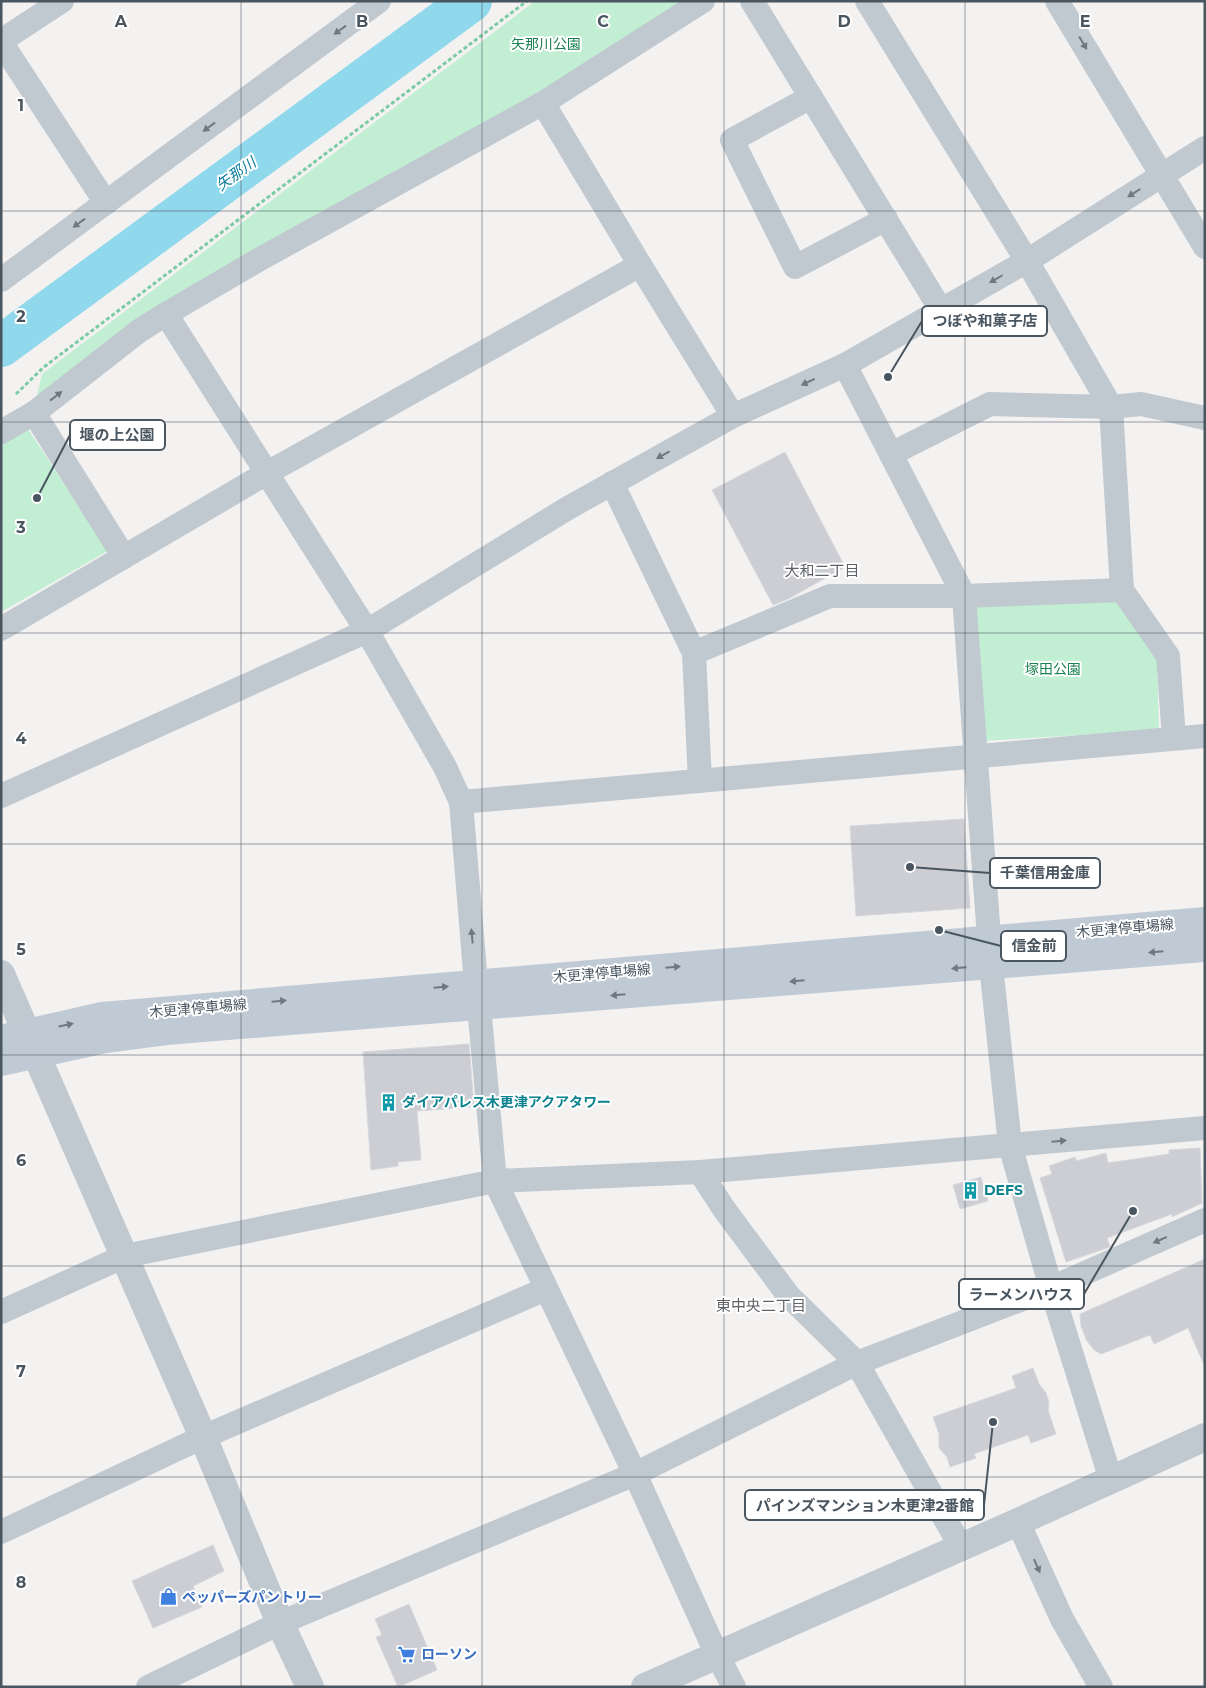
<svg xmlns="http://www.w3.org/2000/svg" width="1206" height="1688" font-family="Montserrat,'Noto Sans JP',sans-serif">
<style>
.green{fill:#c2efd3}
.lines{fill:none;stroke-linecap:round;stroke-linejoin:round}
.river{stroke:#90d8eb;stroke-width:42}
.building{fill:#ccced4;stroke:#d6d8dc}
.path{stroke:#7bcca4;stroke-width:3;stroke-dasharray:4 2.5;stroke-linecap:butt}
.minor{stroke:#c0c9d0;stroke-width:24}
.tertiary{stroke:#c0c9d0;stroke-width:28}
.secondary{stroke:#c0cad4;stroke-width:28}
.oneway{fill:#6d7881}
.oneway2{fill:#6d7882}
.grid{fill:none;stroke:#49555f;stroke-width:1;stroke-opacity:0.55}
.labels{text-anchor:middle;stroke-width:4;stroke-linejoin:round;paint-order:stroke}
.park-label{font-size:14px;fill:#1a804d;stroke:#fff}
.street-label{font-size:14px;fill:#49555f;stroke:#fff}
.culture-label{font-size:14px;font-weight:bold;fill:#0d838f;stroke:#fff;text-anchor:start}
.shop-label{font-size:14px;font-weight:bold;fill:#366cbe;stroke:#fff;text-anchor:start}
.water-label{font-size:15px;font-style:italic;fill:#107f9c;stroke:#fff}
.neighbourhood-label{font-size:15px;fill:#5e6266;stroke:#fff}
.grid-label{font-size:16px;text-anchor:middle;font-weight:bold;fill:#49555f;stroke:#fff;stroke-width:4;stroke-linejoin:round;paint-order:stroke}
.leader{fill:none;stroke:#49555f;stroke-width:2}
.callout-dot{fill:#49555f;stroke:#fff;stroke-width:2}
.callout{fill:#fff;stroke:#49555f;stroke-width:2}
.callout-label{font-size:15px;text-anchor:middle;font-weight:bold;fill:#49555f}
</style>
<rect width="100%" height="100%" fill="#f4f1f1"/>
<g class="green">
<path d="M535,1H691L34,408L42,374Z"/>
<path d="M28,429L108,551L1,612V445Z"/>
<path d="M971,601H1117L1157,660L1159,730L983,741Z"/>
</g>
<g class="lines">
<path class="river" d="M1,346L471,1"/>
</g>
<g class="building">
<path d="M785,452L845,567L788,599L773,605L712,490Z"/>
<path d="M964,819L970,908L856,916L850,826Z"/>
<path d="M469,1044L474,1107L417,1111L421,1160L398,1162V1166L371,1170L363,1052Z"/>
<path d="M1200,1148L1202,1203L1172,1217V1214L1107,1238L1110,1247L1066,1262L1040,1178L1052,1174L1049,1166L1075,1157L1076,1161L1106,1153L1108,1163L1169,1154V1150Z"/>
<path d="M981,1177L988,1201L960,1209L953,1185Z"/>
<path d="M1205,1259V1367L1188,1328L1154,1344L1150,1335L1101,1354L1094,1350L1087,1341L1081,1326L1080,1314Z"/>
<path d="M1033,1368L1039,1384L1046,1393L1049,1402L1048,1410L1056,1434L1031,1443L1028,1435L974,1454L976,1458L950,1467L947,1457L939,1448V1434L933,1417L1016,1388L1012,1376Z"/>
<path d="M213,1545L224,1571L193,1586L202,1607L153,1628L132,1581Z"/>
<path d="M409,1604L437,1670L398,1687L376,1637L382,1635L375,1619Z"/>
</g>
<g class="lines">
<path class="path" d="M16,394L44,367L527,1"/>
<g class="minor">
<path d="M752,1L941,310"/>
<path d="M867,1L1027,261L1111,407L1122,590L1168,656L1174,738"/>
<path d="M1057,1L1205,247"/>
<path d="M1,41L62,1"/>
<path d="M1,42L106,203"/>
<path d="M811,97L732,140L795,267L886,219"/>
<path d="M543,103L640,265L733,416"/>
<path d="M1,280L379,1"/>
<path d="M166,314L367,631L445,767L461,802L476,984"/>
<path d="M845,365L964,596L991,965L1010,1145L1051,1288L1111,1480"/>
<path d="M34,413L124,557"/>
<path d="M1,432L34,413L139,331L166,314L260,259L543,103L703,1"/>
<path d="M891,454L990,404L1111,407L1141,404L1205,418"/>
<path d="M612,483L694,653L700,781"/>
<path d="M1,629L267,473L640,265"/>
<path d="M694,653L830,596H964L1122,590"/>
<path d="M1,796L367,631L568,508L733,416L845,365L1027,261L1205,148"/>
<path d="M461,802L1205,736"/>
<path d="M479,1006L495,1181L635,1474L717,1655L734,1687"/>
<path d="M700,1172L724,1209L788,1295L857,1363L961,1547"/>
<path d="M1,1312L125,1256L495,1181L700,1172L1205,1128"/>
<path d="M1018,1522L1062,1619L1101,1687"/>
<path d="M1,1532L203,1437L546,1289"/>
<path d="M148,1687L280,1623L635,1474L857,1363L1051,1288L1205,1220"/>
</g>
<g class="tertiary">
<path d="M1,974L203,1437L280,1623L310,1687"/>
<path d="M645,1687L1018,1522L1205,1437"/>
</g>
<g class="secondary">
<path d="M1,1039L102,1016L1205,921"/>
<path d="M1,1062L105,1039L166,1031L1205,948"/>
</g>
</g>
<defs><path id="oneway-solid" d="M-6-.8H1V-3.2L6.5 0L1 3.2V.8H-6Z" transform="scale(1.25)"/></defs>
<g class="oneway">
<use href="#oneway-solid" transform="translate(340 30) rotate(144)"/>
<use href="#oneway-solid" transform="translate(1083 43) rotate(59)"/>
<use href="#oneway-solid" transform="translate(209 127) rotate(144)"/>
<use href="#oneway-solid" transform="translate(1134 193) rotate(148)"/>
<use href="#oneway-solid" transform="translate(79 223) rotate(144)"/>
<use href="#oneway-solid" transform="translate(996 279) rotate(150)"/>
<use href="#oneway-solid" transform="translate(808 382) rotate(155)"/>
<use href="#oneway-solid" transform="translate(56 396) rotate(-38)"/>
<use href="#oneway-solid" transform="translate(663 455) rotate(151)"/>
<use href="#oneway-solid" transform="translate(472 936) rotate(-95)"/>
<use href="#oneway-solid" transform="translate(1059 1141) rotate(-5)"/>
<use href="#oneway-solid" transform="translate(1160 1240) rotate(156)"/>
<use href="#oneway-solid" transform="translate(1037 1566) rotate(66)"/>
</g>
<g class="oneway2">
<use href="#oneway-solid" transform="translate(1156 952) rotate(175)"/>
<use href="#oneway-solid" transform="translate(673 967) rotate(-5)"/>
<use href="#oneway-solid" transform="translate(959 968) rotate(175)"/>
<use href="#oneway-solid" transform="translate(797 981) rotate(175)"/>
<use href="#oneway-solid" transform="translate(441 987) rotate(-5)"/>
<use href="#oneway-solid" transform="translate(618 995) rotate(175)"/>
<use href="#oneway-solid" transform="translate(279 1001) rotate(-5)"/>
<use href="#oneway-solid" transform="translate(66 1025) rotate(-12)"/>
</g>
<path class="grid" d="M241,1V1687M482,1V1687M724,1V1687M965,1V1687M1,211H1205M1,422H1205M1,633H1205M1,844H1205M1,1055H1205M1,1266H1205M1,1477H1205"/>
<defs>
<symbol id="building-bare" viewBox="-9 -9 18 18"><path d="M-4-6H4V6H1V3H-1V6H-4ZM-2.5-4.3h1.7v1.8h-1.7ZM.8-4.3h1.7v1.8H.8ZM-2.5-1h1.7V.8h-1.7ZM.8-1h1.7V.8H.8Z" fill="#0f9aa8" stroke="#fff" stroke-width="2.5" paint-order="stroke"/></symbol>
<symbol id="shop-bare" viewBox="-9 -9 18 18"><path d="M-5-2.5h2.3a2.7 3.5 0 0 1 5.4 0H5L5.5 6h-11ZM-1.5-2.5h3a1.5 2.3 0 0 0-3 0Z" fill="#3f7fe0" stroke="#fff" stroke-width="2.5" paint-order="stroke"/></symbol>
<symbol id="supermarket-bare" viewBox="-9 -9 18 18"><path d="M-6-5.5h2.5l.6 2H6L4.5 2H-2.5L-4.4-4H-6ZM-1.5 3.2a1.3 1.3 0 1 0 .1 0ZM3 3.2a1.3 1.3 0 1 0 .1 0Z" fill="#3f7fe0" stroke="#fff" stroke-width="2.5" paint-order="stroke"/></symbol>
</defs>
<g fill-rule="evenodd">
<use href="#building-bare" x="376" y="1090" width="25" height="25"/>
<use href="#building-bare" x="958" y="1178" width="25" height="25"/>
<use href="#shop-bare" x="156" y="1584" width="25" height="25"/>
<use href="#supermarket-bare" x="394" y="1642" width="25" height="25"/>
</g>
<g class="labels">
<g class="park-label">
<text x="546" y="49">矢那川公園</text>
<text x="1053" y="674">塚田公園</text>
</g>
<g class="street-label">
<text transform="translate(1125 928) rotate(-5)" y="5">木更津停車場線</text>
<text transform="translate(602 973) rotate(-5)" y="5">木更津停車場線</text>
<text transform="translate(198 1008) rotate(-5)" y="5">木更津停車場線</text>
</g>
<g class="culture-label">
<text x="402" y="1107">ダイアパレス木更津アクアタワー</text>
<text x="984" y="1195">DEFS</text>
</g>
<g class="shop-label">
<text x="182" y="1602">ペッパーズパントリー</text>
<text x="421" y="1659">ローソン</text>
</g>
<g class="water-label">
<text transform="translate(236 174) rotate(-36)" y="5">矢那川</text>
</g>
<g class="neighbourhood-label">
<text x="822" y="576">大和二丁目</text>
<text x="761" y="1311">東中央二丁目</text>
</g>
</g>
<g class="grid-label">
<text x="121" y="27">A</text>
<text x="362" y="27">B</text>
<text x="603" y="27">C</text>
<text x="844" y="27">D</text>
<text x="1085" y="27">E</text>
<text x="21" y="111">1</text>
<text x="21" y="322">2</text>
<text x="21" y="533">3</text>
<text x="21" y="744">4</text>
<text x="21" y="955">5</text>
<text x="21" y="1166">6</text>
<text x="21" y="1377">7</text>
<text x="21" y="1588">8</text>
</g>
<path class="leader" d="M888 377L922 321M37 498L70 435M910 867L990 873M939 930L1001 946M1133 1211L1084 1294M993 1422L984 1505"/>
<g class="callout-dot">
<circle cx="888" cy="377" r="5"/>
<circle cx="37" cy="498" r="5"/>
<circle cx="910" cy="867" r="5"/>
<circle cx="939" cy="930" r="5"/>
<circle cx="1133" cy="1211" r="5"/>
<circle cx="993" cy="1422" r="5"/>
</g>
<g class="callout">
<rect x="922" y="306" width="125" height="30" rx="5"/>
<rect x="70" y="420" width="95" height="30" rx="5"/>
<rect x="990" y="858" width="110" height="30" rx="5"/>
<rect x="1001" y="931" width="65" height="30" rx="5"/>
<rect x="959" y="1279" width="125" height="30" rx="5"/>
<rect x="745" y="1490" width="239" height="30" rx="5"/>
</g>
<g class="callout-label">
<text x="985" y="326">つぼや和菓子店</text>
<text x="117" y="440">堰の上公園</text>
<text x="1045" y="878">千葉信用金庫</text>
<text x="1034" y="951">信金前</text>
<text x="1021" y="1300">ラーメンハウス</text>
<text x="865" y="1511">パインズマンション木更津2番館</text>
</g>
<rect width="1206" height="1688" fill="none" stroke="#49555f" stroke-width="5"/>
</svg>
